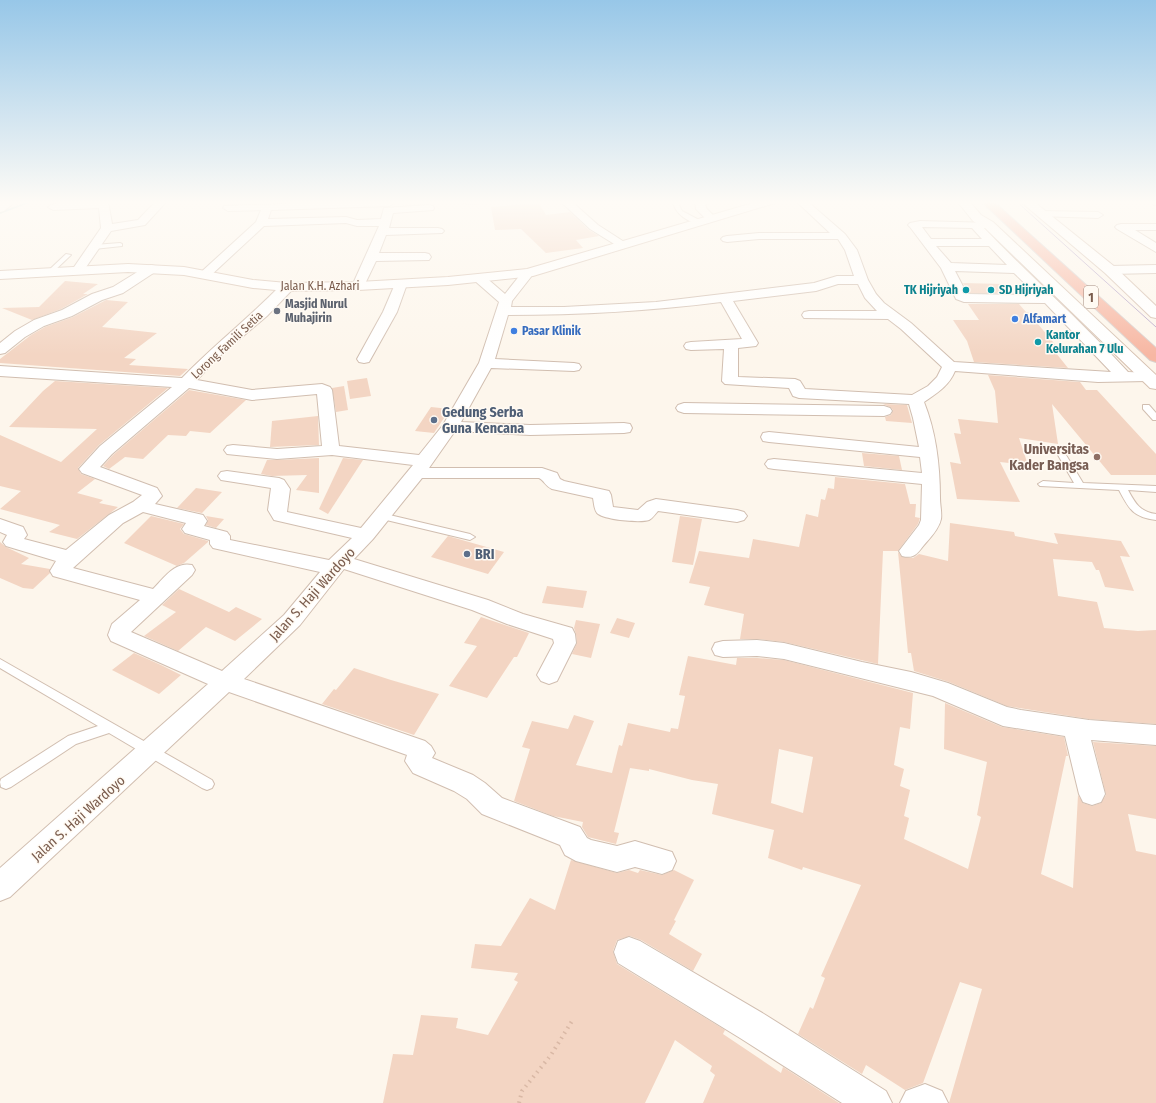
<svg xmlns="http://www.w3.org/2000/svg" width="1156" height="1103" font-family="'Fira Sans Condensed',sans-serif">
<style>
.lines{fill:none;stroke-linecap:round;stroke-linejoin:round}
.stream{fill:#a5d3da;fill-rule:evenodd}
.building{fill:#f3d5c3;fill-rule:evenodd}
.lane-casing{stroke:#d1beb0;stroke-width:2}
.street-casing{stroke:#d1beb0;stroke-width:2}
.secondary-casing{stroke:#d6c0b0;stroke-width:2}
.highway-casing{stroke:#dad1cd;stroke-width:2}
.path{stroke:#d9b8a5;stroke-width:4;stroke-dasharray:1.5 4.5;stroke-linecap:butt}
.lane{fill:#fff;fill-rule:evenodd}
.street{fill:#fff;fill-rule:evenodd}
.secondary{fill:#fff;fill-rule:evenodd}
.highway{fill:#f7b7a3;fill-rule:evenodd}
.tram{stroke:#b9a8c9;stroke-width:1}
.culture-dot{fill:#0f9aa8;stroke:#fffaf3;stroke-width:1.5}
.worship-dot{fill:#6b7280;stroke:#fffaf3;stroke-width:1.5}
.shop-dot{fill:#3f7fe0;stroke:#fffaf3;stroke-width:1.5}
.service-dot{fill:#5c6f8a;stroke:#fffaf3;stroke-width:1.5}
.education-dot{fill:#8d6e63;stroke:#fffaf3;stroke-width:1.5}
.labels{text-anchor:middle;stroke-width:3;stroke-linejoin:round;paint-order:stroke}
.far-street-label{font-size:12px;fill:#7a5c4d;stroke:#fffaf3}
.far-culture-label{font-size:12px;font-weight:bold;fill:#0d838f;stroke:#fffaf3;text-anchor:start}
.far-worship-label{font-size:12px;font-weight:bold;fill:#5b616d;stroke:#fffaf3;text-anchor:start}
.far-shop-label{font-size:12px;font-weight:bold;fill:#366cbe;stroke:#fffaf3;text-anchor:start}
.shield{fill:#fffaf3;stroke:#a28b7f;stroke-width:1}
.shield-label{font-size:13px;font-weight:bold;fill:#7a5c4d}
.service-label{font-size:14px;font-weight:bold;fill:#4e5e75;stroke:#fffaf3;text-anchor:start}
.education-label{font-size:14px;font-weight:bold;fill:#785e54;stroke:#fffaf3;text-anchor:end}
.street-label{font-size:14px;fill:#7a5c4d;stroke:#fffaf3}
</style>
<rect width="100%" height="100%" fill="#fdf6ec"/>
<g class="lines">
<path class="stream" d="M30,201H34L0,214V212Z"/>
</g>
<g class="building">
<path d="M539,203L546,215L570,212L589,230L599,236L576,240L583,248L546,253L521,229L495,230L491,207Z"/>
<path d="M65,281L98,284L83,294H88L61,309L32,320L2,308L39,307Z"/>
<path d="M963,283L1004,284L1010,293H968Z"/>
<path d="M106,300L128,302L102,327L157,333L124,358L136,359L129,365L188,369L180,376L0,363V359L31,335L45,327L73,317Z"/>
<path d="M968,304H1019L1026,312H1028L1058,348H1052L1068,368L974,362L967,341L953,320H979Z"/>
<path d="M988,375L1080,382L1086,390H1097L1156,454V475H1111L1052,404L1058,444L1019,438L1028,465L1000,462L1020,502L957,499L950,462L961,464L954,433L961,434L958,419L998,423L995,391Z"/>
<path d="M367,378L371,396L350,399L347,381Z"/>
<path d="M55,381L168,388L99,445L78,468L81,474L95,479L77,493L103,500L99,503L118,507L77,539L49,532L60,525L0,509L21,491L0,486V435L61,462L97,429L9,427L43,391Z"/>
<path d="M344,386L348,410L336,412L332,388Z"/>
<path d="M189,390L246,400L210,433L190,431L186,436L168,435L143,459L125,457L109,469L103,466L113,455Z"/>
<path d="M883,404L907,405L912,423L886,421L885,417L891,415L893,410L890,407Z"/>
<path d="M431,407L450,409L434,433L415,431Z"/>
<path d="M318,416L319,445L270,447L272,421Z"/>
<path d="M862,453L899,456L902,470L864,466Z"/>
<path d="M319,458V493L296,490L307,475L272,476L261,474L267,460H277Z"/>
<path d="M343,458L363,460L328,514L319,509Z"/>
<path d="M835,477L905,484L910,504H916L915,517L920,518L918,524L898,551H883L878,664L784,642L757,639H740L744,614L704,605L710,587L689,583L699,551L749,558L753,539L799,547L806,514L818,517L821,499L825,500L828,488L834,489Z"/>
<path d="M196,488L222,492L202,513L177,508Z"/>
<path d="M151,516L184,524L180,529L184,534L208,541V542L184,563L177,566L124,543Z"/>
<path d="M206,516L224,519L216,528L206,525L208,520Z"/>
<path d="M680,516L702,519L693,565L672,562Z"/>
<path d="M950,523L1014,532L1015,536L1058,544L1054,533L1121,541L1130,557L1120,556L1134,591L1105,587L1099,570H1096L1092,562L1053,559L1058,596L1097,602L1104,628L1138,631L1156,630V724L1089,719L1007,706L949,682L914,671L911,653H908L898,552L902,557L913,558L919,554L948,561Z"/>
<path d="M448,536L504,552L488,574L431,557Z"/>
<path d="M0,542L6,547L29,558L21,564L50,569V573L33,589L23,588L0,578Z"/>
<path d="M547,586L587,591L583,608L542,603Z"/>
<path d="M179,589L229,612L236,607L262,619L235,641L206,627L178,651L144,636L176,612L162,605Z"/>
<path d="M481,617L529,633L517,657H514L487,698L449,686L477,646L464,643Z"/>
<path d="M617,618L635,623L629,638L610,633Z"/>
<path d="M576,620L600,624L591,658L572,654L577,643L576,634L574,628Z"/>
<path d="M134,653L161,665L181,675L159,694L112,670Z"/>
<path d="M688,656L736,665L737,658H757L784,660L913,693L910,729L900,727L894,765L904,769L900,786L910,790L904,816L909,818L904,839L968,869L981,817L977,815L987,762L944,749L945,703L1002,727L1064,737L1068,756H1066L1041,874L1073,888L1078,795L1083,803L1092,806L1101,803L1106,795L1093,742L1156,746V819L1128,814L1136,851L1156,855V1103H949L982,989L960,982L923,1083L905,1090L866,1065L862,1074L798,1034L810,1007L813,1009L825,978L821,976L861,885L803,867L802,870L768,858L774,830L712,814L718,784L692,780L649,769V771L630,768L614,832L619,833L616,844L588,837L582,827L583,822L553,816L514,801L530,749L522,747L532,721L568,729L574,715L594,721L576,765L612,773L619,745L622,746L628,723L670,732L671,728L678,729L685,696L679,695ZM779,749L813,757L803,813L771,803Z"/>
<path d="M354,668L391,680L439,694L414,735L322,704L334,689L336,690Z"/>
<path d="M571,860L617,873L629,870L638,873L640,870L662,875L674,870L694,880L674,920L676,921L669,934L702,954L693,971L641,940L630,936L617,940L613,951L617,964L725,1030L723,1034L781,1073L783,1067L839,1103H703L715,1075L710,1071L712,1066L675,1040L645,1103H383L393,1054L413,1055L421,1015L458,1018L456,1028L488,1035L518,982L514,980L518,973L471,968L475,944L501,946L530,898L555,910Z"/>
</g>
<g class="lines">
<defs>
<g id="lane">
<path d="M673,201H677L682,211L701,221V223C689,224 674,213 673,201Z"/>
<path d="M120,243L122,244V246L94,249L91,247L94,245Z"/>
<path d="M66,254L71,255L53,272H49V270Z"/>
<path d="M1143,405H1149L1156,413V420H1153L1143,409Z"/>
<path d="M1062,452L1066,455L1083,483L1156,486V492L1128,490C1135,503 1140,512 1156,514V520C1133,517 1129,509 1119,490L1040,486L1038,484L1043,481L1074,483L1058,455Z"/>
<path d="M381,513L470,534L475,537L470,540L378,518L376,516Z"/>
<path d="M0,659L212,780L214,784L212,788L207,790L202,788L109,733L76,744L11,787L6,789L1,787L0,782L1,779L68,736L98,726L0,668Z"/>
</g>
<g id="street">
<path d="M0,201L10,203L11,205L4,211L0,212Z"/>
<path d="M98,201H108L112,224L138,220L156,201H167L145,225L111,231L82,273H74L72,270L101,228L99,208L53,210L48,207L53,204Z"/>
<path d="M360,201H393L394,203L389,206L271,210L268,219L346,217L357,220L381,219L384,208L429,205L433,206L434,208L433,210L393,213L389,228H438L442,229L444,231L442,233L386,235L379,253H425L429,254L431,257L429,260L376,261L364,286L363,289H353L352,286L379,226H357L346,223L264,226L209,277H201L199,274L256,222L261,210L228,211L223,208L224,206Z"/>
<path d="M463,201H480L475,204L464,203Z"/>
<path d="M560,201H571L598,225L629,245L627,247H619L590,229Z"/>
<path d="M695,201H705L706,208L716,218L715,220H707L696,209Z"/>
<path d="M796,201H807L845,234L857,250L868,280L876,294L884,303L911,323L954,362L1111,372L1045,303L964,302L956,299L941,268L910,227L908,225L910,223L920,221L993,223L995,225L993,227L984,228C1032,278 1081,321 1128,372L1152,373L1155,376L1152,379L1147,381L1098,382L955,371C949,386 937,393 924,402C936,432 940,465 940,498C940,505 942,513 941,519C939,529 930,538 924,545C917,554 914,559 902,556L899,551L919,525L921,520L922,484L774,469L768,468L765,464L768,460L774,459L922,473L920,457L769,442L763,441L761,437L763,433L769,432L919,447L913,418L909,404L799,398L793,396L789,388L725,384L722,381L724,349L691,350L686,349L684,346L686,343L691,342L742,339L721,302C650,311 580,315 508,315L495,359L574,363L579,364L581,367L579,370L574,371L491,368L461,422L530,425L624,423L630,424L632,428L630,432L624,433L530,435L455,431L429,468H542L557,473L560,479L564,481L609,491L611,495L613,507L638,510L647,502L656,499L737,510L744,512L747,516L744,520L737,522L658,511C655,514 653,518 649,520C641,523 604,520 597,513C594,509 594,503 593,498L552,489C545,486 544,480 539,478H422L373,539L354,559L488,600L523,614L572,628L575,634L576,643L557,681L549,684L541,681L537,675L554,643L553,639L507,624L472,610L344,569L300,625L244,679L425,741L431,746L435,753L432,758L473,775L485,783L502,798L580,827L587,838L591,840L617,846L635,841L672,852L676,861L672,870L662,874L635,867L617,872L576,861L565,855L560,845L482,814L467,799L454,791L413,773L405,761L407,755L229,692L10,897L0,901V868L208,684L111,641L108,635L112,624L140,600L53,576L50,571L56,561L6,546L3,542L7,535L0,532V519L23,527L27,535L24,539L66,550L109,515L133,502L142,495L82,473L79,469L100,446L172,387L0,376V366L182,378C214,345 250,317 282,284H292L293,287L292,290L267,316L215,360L197,380L252,390L322,384L330,387L332,390L339,446L419,455L443,425L479,363L499,302L475,281L473,278L475,275H483L505,294L524,270H532L534,273L512,301L511,307H564L656,302L814,283L837,276H854L845,250L838,239H759L727,242L723,241L721,239L723,237L727,236L759,233H830ZM922,227L972,228L982,239H931ZM936,246H989L1007,265L951,263ZM955,271L1014,273L1037,295L967,294ZM838,284H858L865,298L877,311H809L804,312L802,315L804,318L888,319L901,329L942,367L937,377L928,386L912,395L805,389L800,381L795,379L738,377V348L756,346L758,343L733,301L816,291ZM189,388L252,400L317,394L322,446L277,449L233,445L227,446L224,450L227,454L277,459L332,455L413,465L361,528L287,512L290,489L284,480L279,478L227,471L221,472L218,476L221,480L271,488L268,510L274,520L352,538L329,560L230,540V536L227,532L204,526L207,521L203,515L155,504L162,496L157,488L100,467L112,454ZM143,512L186,523L182,529L185,533L210,540V544L213,548L320,572L284,615L222,671L131,632L192,575L195,570L192,565C175,561 164,578 153,589L73,568L123,523Z"/>
<path d="M1150,201H1156V205L1152,204Z"/>
<path d="M1042,211L1098,212L1103,215L1098,218L1038,216L1037,214Z"/>
<path d="M1121,224H1156V230H1135L1156,243V252L1117,229L1115,227L1117,225Z"/>
<path d="M151,265L155,266L157,269L155,272L123,293L102,300L72,316L44,326L25,337L5,353L0,354V343L15,331L34,320L62,310L92,294L113,287L147,266Z"/>
<path d="M1156,265V273L1110,274L1106,273L1104,270L1106,267L1110,266Z"/>
<path d="M401,280L405,281L407,284L397,312L369,362L364,363L359,362L357,359L383,312L395,284L397,281Z"/>
<path d="M684,403L884,406L890,408L892,411L890,414L884,416L684,413L678,411L676,408L678,405Z"/>
<path d="M757,640L784,643L862,662L911,672L948,683L1007,707L1021,710L1089,720L1156,725V745L1091,740L1105,794L1101,802L1092,805L1083,802L1079,794L1065,736L1003,726L933,696L784,659L757,656L723,657L715,655L712,649L715,643L723,641Z"/>
<path d="M629,937L640,941L764,1014L886,1091L892,1103H842L740,1038L618,963L614,952L618,941Z"/>
<path d="M925,1084L942,1091L948,1103H900L906,1091Z"/>
</g>
<g id="secondary">
<path d="M760,201H777L775,203L533,276L448,285L358,290L287,291L253,288L184,275L128,272L0,279V271L128,264L184,267L253,280L287,283L358,282L448,277L527,269Z"/>
<path d="M957,201H969L981,215L993,222L1156,375V389L1150,388L985,228L973,221Z"/>
<path d="M1020,201H1033L1115,267L1156,306V318L1151,317L1105,273Z"/>
</g>
<path id="highway" d="M981,201H993L1156,348V362L1150,360Z"/>
</defs>
<use href="#lane" class="lane-casing"/>
<use href="#street" class="street-casing"/>
<use href="#secondary" class="secondary-casing"/>
<use href="#highway" class="highway-casing"/>
<path class="path" d="M519,1103L522,1091L551,1055L572,1021"/>
<use href="#lane" class="lane"/>
<use href="#street" class="street"/>
<use href="#secondary" class="secondary"/>
<use href="#highway" class="highway"/>
<path class="tram" d="M1016,201L1156,327"/>
</g>
<linearGradient id="sky" x2="0" y2="1"><stop stop-color="#97c7e8"/><stop offset="0.57" stop-color="#fefbf6"/><stop offset="1" stop-color="#fefbf6" stop-opacity="0"/></linearGradient>
<rect width="1156" height="355" fill="url(#sky)"/>
<g class="culture-dot">
<circle cx="966" cy="290" r="4"/>
<circle cx="991" cy="290" r="4"/>
<circle cx="1038" cy="342" r="4"/>
</g>
<circle class="worship-dot" cx="277" cy="311" r="4"/>
<g class="shop-dot">
<circle cx="1015" cy="319" r="4"/>
<circle cx="514" cy="331" r="4"/>
</g>
<g class="service-dot">
<circle cx="434" cy="420" r="4"/>
<circle cx="467" cy="554" r="4"/>
</g>
<circle class="education-dot" cx="1097" cy="457" r="4"/>
<g class="labels">
<g class="far-street-label">
<text x="320" y="290">Jalan K.H. Azhari</text>
<text transform="translate(227 345) rotate(-43)" y="4">Lorong Famili Setia</text>
</g>
<g class="far-culture-label">
<text x="958" y="294" text-anchor="end">TK Hijriyah</text>
<text x="999" y="294">SD Hijriyah</text>
<text x="1046" y="339">Kantor<tspan x="1046" dy="14">Kelurahan 7 Ulu</tspan></text>
</g>
<g class="far-worship-label">
<text x="285" y="308">Masjid Nurul<tspan x="285" dy="14">Muhajirin</tspan></text>
</g>
<g class="far-shop-label">
<text x="1023" y="323">Alfamart</text>
<text x="522" y="335">Pasar Klinik</text>
</g>
<rect class="shield" x="1084" y="286" width="14" height="22" rx="3"/>
<g class="shield-label">
<text x="1091" y="302">1</text>
</g>
<g class="service-label">
<text x="442" y="417">Gedung Serba<tspan x="442" dy="16">Guna Kencana</tspan></text>
<text x="475" y="559">BRI</text>
</g>
<g class="education-label">
<text x="1089" y="454">Universitas<tspan x="1089" dy="16">Kader Bangsa</tspan></text>
</g>
<g class="street-label">
<text transform="translate(312 594) rotate(-48)" y="5">Jalan S. Haji Wardoyo</text>
<text transform="translate(78 818) rotate(-42)" y="5">Jalan S. Haji Wardoyo</text>
</g>
</g>
</svg>
